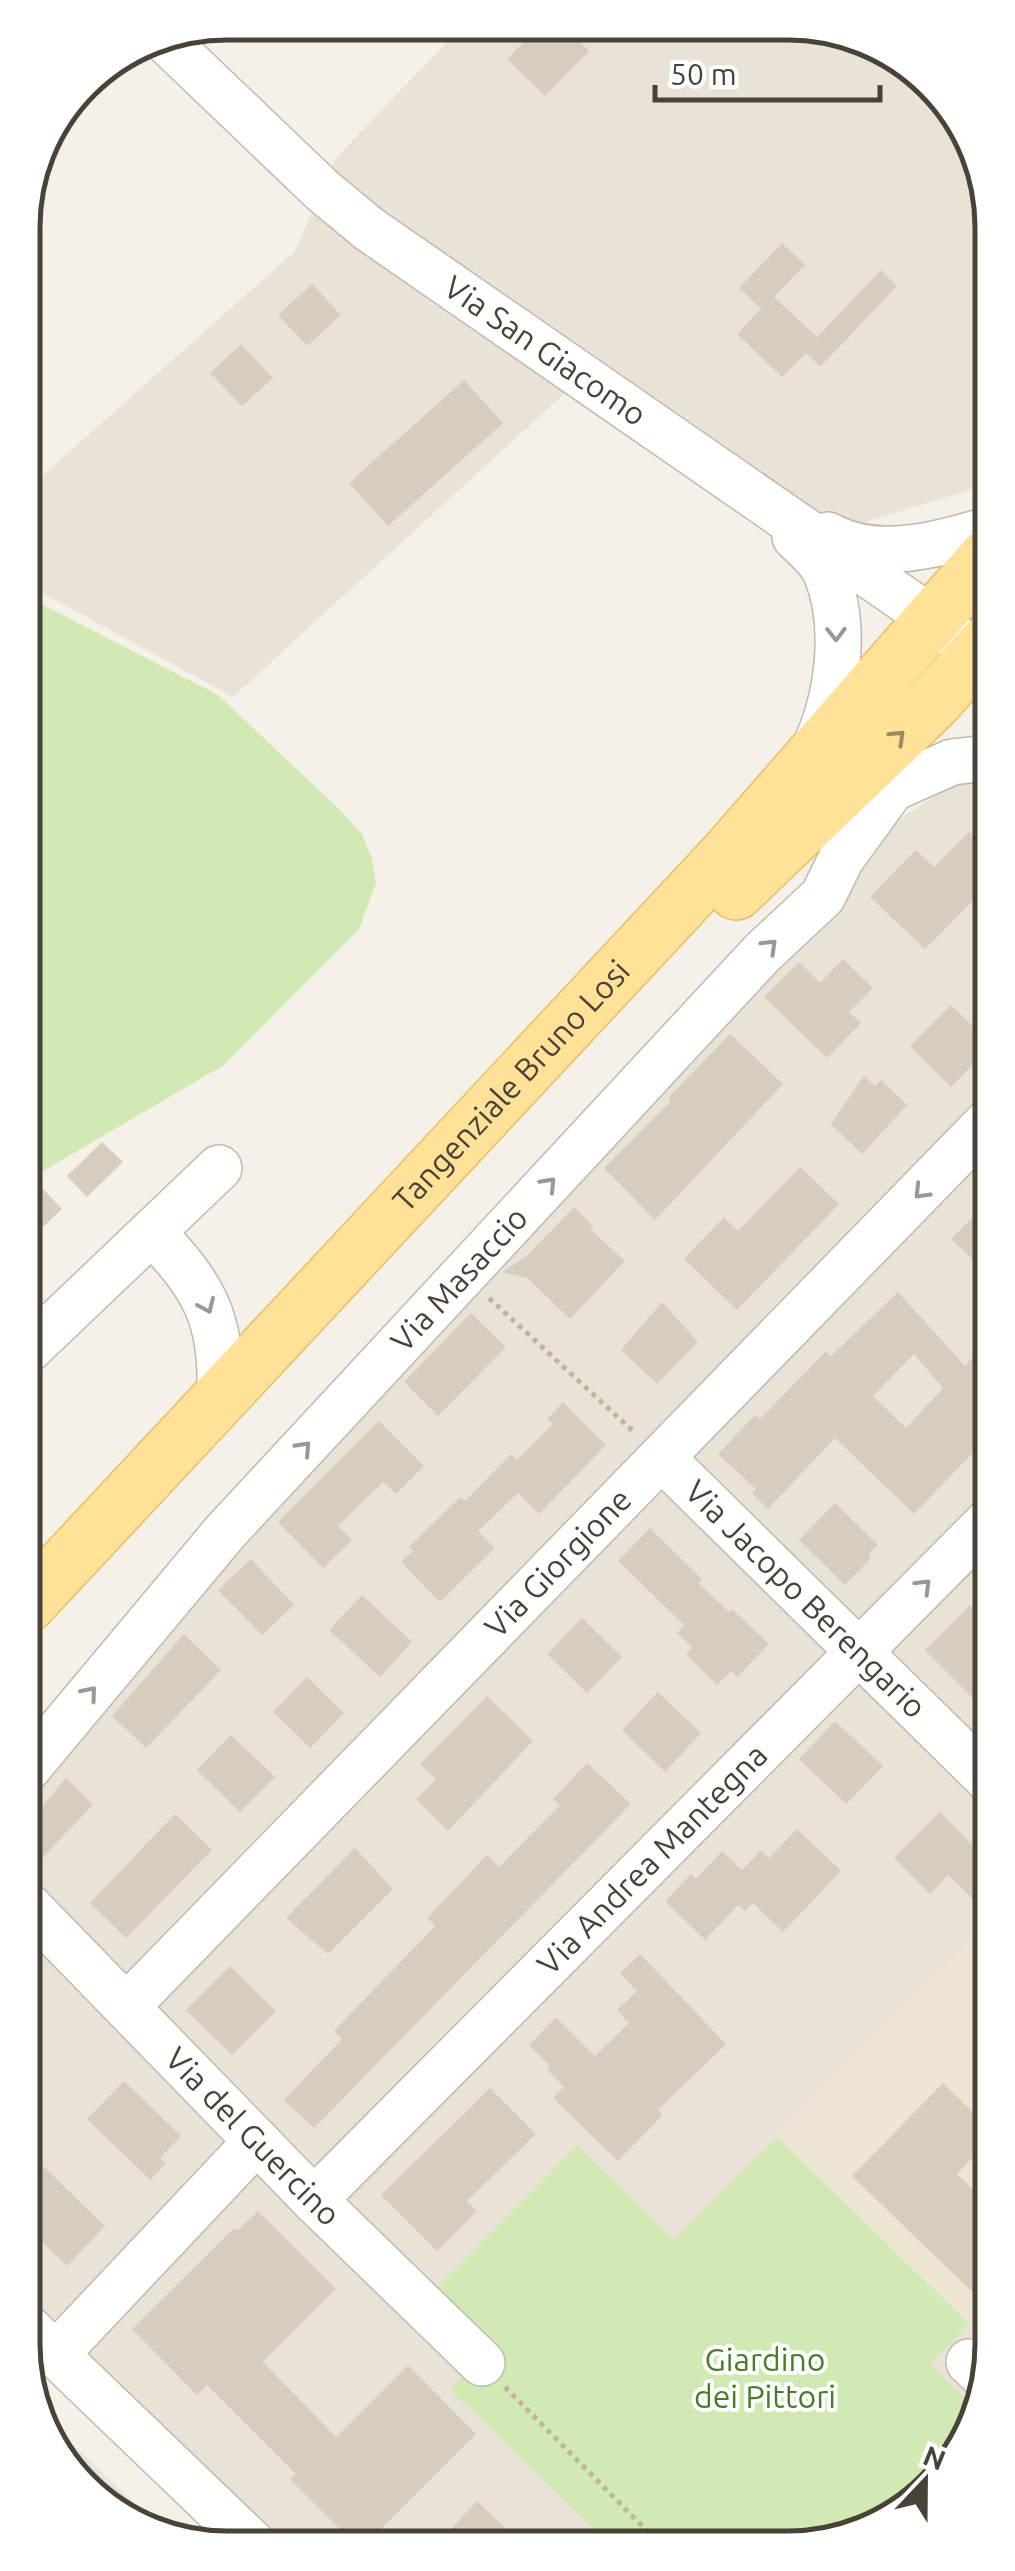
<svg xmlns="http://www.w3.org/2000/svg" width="1015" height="2571" font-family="Ubuntu,sans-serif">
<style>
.residential{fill:#e9e3d7}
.education{fill:#eee6d3}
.green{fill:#d1e9b2}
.parking{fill:#e6e4e1}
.building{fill:#d7cdbf;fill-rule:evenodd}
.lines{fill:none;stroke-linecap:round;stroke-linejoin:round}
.minor-casing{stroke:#c1b9ac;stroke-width:48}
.major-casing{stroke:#e6bf66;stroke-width:58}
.path{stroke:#c3b59d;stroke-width:5;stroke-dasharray:5 5;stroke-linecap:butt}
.minor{stroke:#fff;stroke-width:45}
.major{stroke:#ffe198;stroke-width:55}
.oneway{stroke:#9b9791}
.oneway2{stroke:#9b8a63}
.labels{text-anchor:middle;stroke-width:8;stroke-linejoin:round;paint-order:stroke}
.street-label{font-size:32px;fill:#494237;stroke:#fff}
.park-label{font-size:32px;fill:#497d29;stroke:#fff}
.rim{fill:none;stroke:#494237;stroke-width:5}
</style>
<rect width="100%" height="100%" fill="#f5f1e9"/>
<g class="residential">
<path d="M464,24L828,27L921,76L940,96L986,175L987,476L970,490L820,536L744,503L565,393L233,697L24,583V492L295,251L336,158Z"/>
<path d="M987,775L992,2357L950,2469L840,2542L257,2544L29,2328L27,1737L872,837L962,778Z"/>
</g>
<path class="education" d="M991,1918L992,2346L777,2137Z"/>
<g class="green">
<path d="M24,595L218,695L339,809L362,834L372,859L376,883L359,929L224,1065L26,1181Z"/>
<path d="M777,2137L969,2324L930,2364L973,2407L950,2469L840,2542L608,2543L451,2390L487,2353L429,2296L577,2145L674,2240Z"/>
</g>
<path class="parking" d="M36,2409L165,2533L83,2489Z"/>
<g class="building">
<path d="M541,25H587L575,37L589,51L545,96L507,59Z"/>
<path d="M782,243L805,265L774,297L817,337L881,270L897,286L820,367L806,353L782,377L737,334L761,309L739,288Z"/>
<path d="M312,284L341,315L307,346L278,315Z"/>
<path d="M241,344L273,378L242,406L210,373Z"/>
<path d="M464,380L503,423L388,526L349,483Z"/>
<path d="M969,832L988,850V885L925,949L870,897L916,850L934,867Z"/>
<path d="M843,959L873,988L849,1012L861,1023L827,1058L764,997L799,962L820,983Z"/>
<path d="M951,1005L988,1041V1049L951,1087L910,1046Z"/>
<path d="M730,1034L783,1084L655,1220L604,1168L671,1101L668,1098Z"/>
<path d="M864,1076L875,1086L881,1080L907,1105L862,1154L831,1124Z"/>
<path d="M102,1142L123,1162L87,1197L67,1176Z"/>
<path d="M800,1167L839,1204L737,1310L684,1259L724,1217L738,1231Z"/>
<path d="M26,1171L62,1209L26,1243Z"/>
<path d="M989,1201V1275L951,1239Z"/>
<path d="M574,1207L593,1226L590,1229L625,1261L570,1319L527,1278L502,1272L526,1257Z"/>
<path d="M898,1292L965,1366L974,1356L989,1371V1436L914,1514L835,1438L768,1509L752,1493L756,1489L718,1454L755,1415L760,1419L826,1351L831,1356ZM914,1354L943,1388L906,1428L873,1396Z"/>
<path d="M662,1302L698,1342L657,1384L621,1350Z"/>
<path d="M471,1313L506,1347L438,1416L404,1382Z"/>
<path d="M563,1402L606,1445L539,1514L518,1493L478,1531L495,1548L440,1602L401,1562L413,1551L409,1547L460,1497L465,1501L511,1454L517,1460L553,1424L547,1419Z"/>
<path d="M379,1421L424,1466L396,1494L383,1482L338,1526L352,1540L323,1568L278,1522Z"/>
<path d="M835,1503L878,1545L868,1554L871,1558L845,1585L799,1540Z"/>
<path d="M650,1528L702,1579L698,1583L729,1612L732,1609L769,1644L737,1677L731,1671L717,1685L686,1654L692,1647L677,1633L684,1625L618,1561Z"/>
<path d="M251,1559L294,1605L262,1635L218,1590Z"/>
<path d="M362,1595L412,1642L380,1677L329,1630Z"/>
<path d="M970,1605L990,1624V1686L975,1700L925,1650Z"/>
<path d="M582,1618L622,1657L587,1693L547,1654Z"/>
<path d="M184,1634L221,1670L146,1748L112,1716Z"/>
<path d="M307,1677L344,1713L310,1748L273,1712Z"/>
<path d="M658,1692L701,1733L665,1772L622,1730Z"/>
<path d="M487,1696L533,1741L448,1831L416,1799L436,1779L420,1764Z"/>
<path d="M835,1721L883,1766L846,1804L799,1759Z"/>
<path d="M231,1735L275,1777L240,1812L197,1770Z"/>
<path d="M587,1763L631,1804L314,2128L284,2100L342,2039L334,2031L435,1926L427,1918L487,1855L499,1867L560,1805L553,1799Z"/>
<path d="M66,1778L93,1805L40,1860L28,1848V1824Z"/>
<path d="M940,1812L991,1864V1917L948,1875L930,1894L894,1858Z"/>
<path d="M175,1814L212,1850L126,1938L90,1903Z"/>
<path d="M797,1829L841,1871L783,1932L753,1903L745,1911L738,1905L705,1940L665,1901L691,1874L696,1879L722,1851L742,1870L761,1850L769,1858Z"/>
<path d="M355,1848L393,1889L328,1954L286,1918Z"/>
<path d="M640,1954L726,2044L658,2110L663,2115L618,2161L553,2098L564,2087L547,2070L550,2066L529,2045L556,2017L595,2056L629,2023L617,2010L637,1991L620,1973Z"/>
<path d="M230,1966L276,2011L232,2055L186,2010Z"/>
<path d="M124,2081L181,2136L160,2158L166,2163L150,2180L87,2119Z"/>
<path d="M943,2083L991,2130V2138L957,2174L992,2208V2311L852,2176Z"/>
<path d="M490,2088L536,2134L467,2201L477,2211L437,2251L381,2195Z"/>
<path d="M41,2164L105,2226L67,2266L29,2229V2177Z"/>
<path d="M258,2211L336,2289L263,2362L336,2437L408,2365L476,2434L366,2544H355L290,2479L296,2474L207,2385L197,2395L132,2329L234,2228L237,2231Z"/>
<path d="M477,2501L521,2543L437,2544Z"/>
</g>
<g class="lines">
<defs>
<g id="minor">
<path id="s1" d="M161,36L322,190L369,229L931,618L959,641"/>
<path d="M828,535C876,562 938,545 987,530"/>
<path d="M795,537C805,547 821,560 826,573C848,627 838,700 813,751"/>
<path d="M862,802L952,762L987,758"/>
<path d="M152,1232C205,1288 222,1317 220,1396"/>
<path d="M26,1352L219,1168"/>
<path id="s2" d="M663,1459L990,1781"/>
<path id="s3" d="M28,1768L225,1532L762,953L823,896L841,859L889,793"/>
<path id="s4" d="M28,1906L314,2200L482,2363"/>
<path id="s5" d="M127,2006L988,1122"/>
<path id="s6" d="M314,2200L990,1520"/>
<path d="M29,2329L253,2544"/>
<path d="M56,2354L257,2141"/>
<path d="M969,2362L985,2377"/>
</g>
<g id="major">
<path d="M736,892L932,704L987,643"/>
<path id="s7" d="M27,1605L725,857L987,557"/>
</g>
</defs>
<use href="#minor" class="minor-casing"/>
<use href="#major" class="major-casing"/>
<g class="path">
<path d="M489,1298L635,1433"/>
<path d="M505,2387L659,2543"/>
</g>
<use href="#minor" class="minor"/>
<use href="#major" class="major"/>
</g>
<defs><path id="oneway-chevron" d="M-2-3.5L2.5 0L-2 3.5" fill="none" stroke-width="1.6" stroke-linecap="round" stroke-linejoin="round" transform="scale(2.5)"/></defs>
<g class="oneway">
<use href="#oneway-chevron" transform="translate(836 634) rotate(89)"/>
<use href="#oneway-chevron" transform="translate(770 946) rotate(-44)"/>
<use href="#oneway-chevron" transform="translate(549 1184) rotate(-47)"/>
<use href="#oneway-chevron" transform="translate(921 1192) rotate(134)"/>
<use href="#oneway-chevron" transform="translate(207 1306) rotate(66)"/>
<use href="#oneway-chevron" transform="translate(304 1448) rotate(-47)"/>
<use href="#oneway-chevron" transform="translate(924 1586) rotate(-45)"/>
<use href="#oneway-chevron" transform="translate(90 1693) rotate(-50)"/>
</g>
<use class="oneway2" href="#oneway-chevron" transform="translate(898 737) rotate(-44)"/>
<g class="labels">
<g class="street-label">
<text dy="11" stroke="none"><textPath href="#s1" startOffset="498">Via San Giacomo</textPath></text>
<text dy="11" stroke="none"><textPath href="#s7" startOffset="710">Tangenziale Bruno Losi</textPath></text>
<text dy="11" stroke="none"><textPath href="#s3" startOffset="652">Via Masaccio</textPath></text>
<text dy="11" stroke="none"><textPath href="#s5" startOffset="618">Via Giorgione</textPath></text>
<text dy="11" stroke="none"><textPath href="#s2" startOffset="200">Via Jacopo Berengario</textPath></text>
<text dy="11" stroke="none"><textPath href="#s6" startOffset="480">Via Andrea Mantegna</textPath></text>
<text dy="11" stroke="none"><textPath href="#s4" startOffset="322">Via del Guercino</textPath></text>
</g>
<g class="park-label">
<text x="765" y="2371">Giardino<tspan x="765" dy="37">dei Pittori</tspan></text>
</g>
</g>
<path d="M0 0H1015V2571H0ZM227 40H788A187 187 0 0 1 975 227V2344A187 187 0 0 1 788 2531H227A187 187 0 0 1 40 2344V227A187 187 0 0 1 227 40Z" fill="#fff" fill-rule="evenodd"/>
<path class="rim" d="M227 40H788A187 187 0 0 1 975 227V2344A187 187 0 0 1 788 2531H227A187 187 0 0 1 40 2344V227A187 187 0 0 1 227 40Z"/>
<g transform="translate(925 2481) rotate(22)" stroke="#ffffff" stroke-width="8" paint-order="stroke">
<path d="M0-8L18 38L0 25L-18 38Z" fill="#494237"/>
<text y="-15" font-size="28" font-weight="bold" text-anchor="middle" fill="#494237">N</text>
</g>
<path d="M655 85v15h225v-15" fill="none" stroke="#494237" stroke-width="5"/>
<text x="670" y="85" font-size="30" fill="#494237" stroke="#ffffff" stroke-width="8" paint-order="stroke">50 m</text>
</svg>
